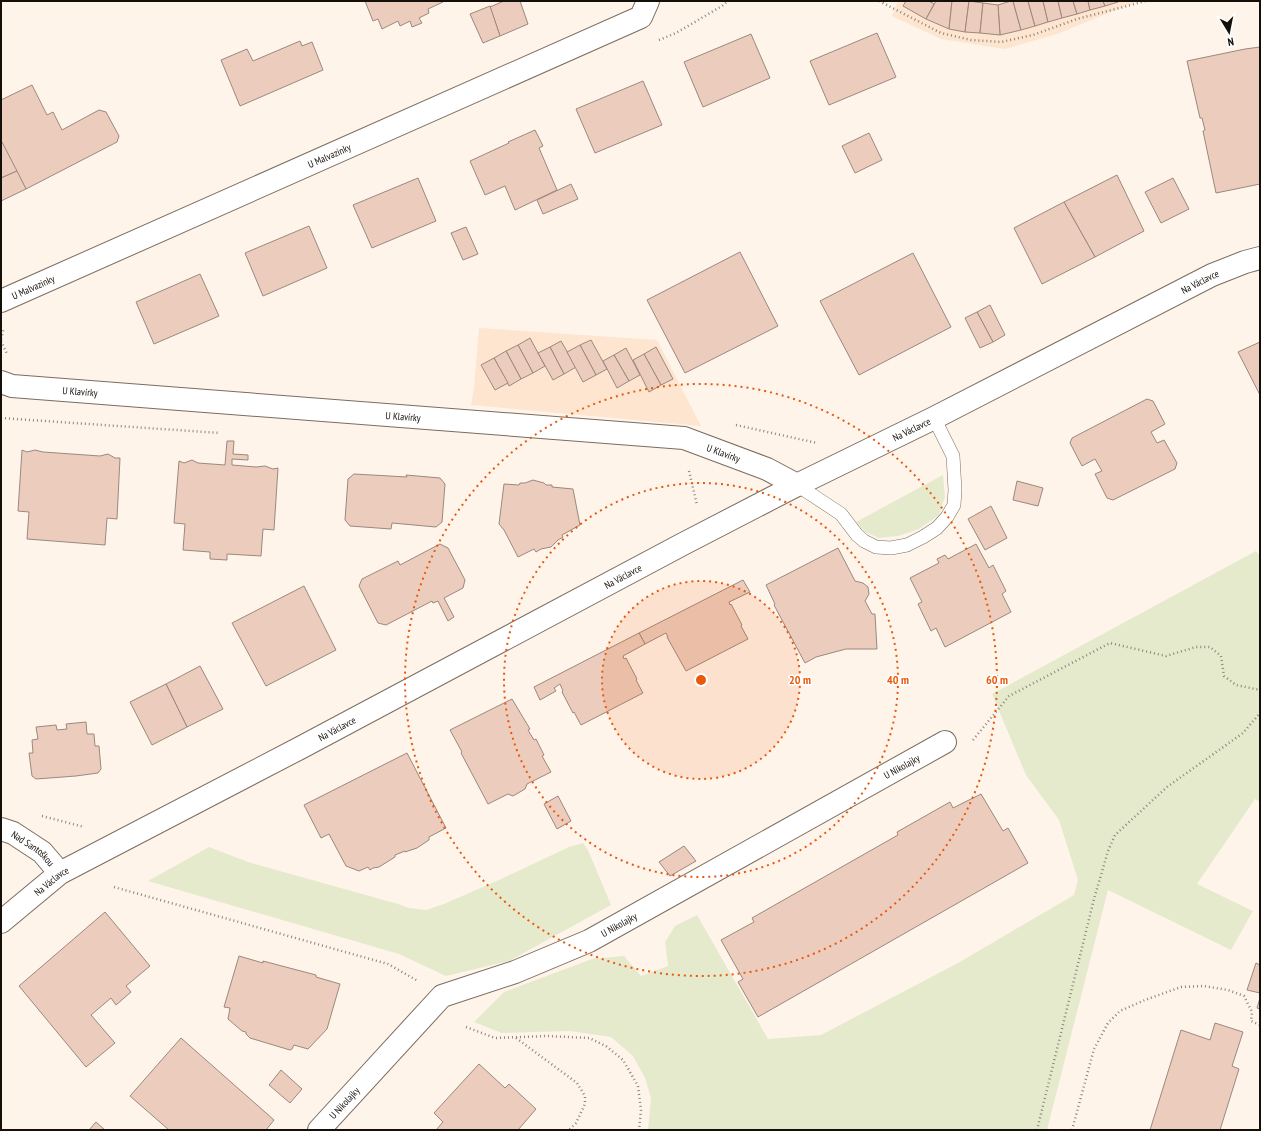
<svg xmlns="http://www.w3.org/2000/svg" width="1261" height="1131" font-family="'PT Sans Narrow',sans-serif">
<style>
.built{fill:#fde5d0}
.green{fill:#e5eacd}
.building{fill:#eccdbd;stroke:#9b887e}
.lines{fill:none;stroke-linecap:round;stroke-linejoin:round}
.service-casing{stroke:#7b6c5f;stroke-width:14}
.minor-casing{stroke:#7b6c5f;stroke-width:24}
.tertiary-casing{stroke:#7b6c5f;stroke-width:24}
.path{stroke:#8d847d;stroke-width:2.5;stroke-dasharray:1 3;stroke-linecap:butt}
.service{stroke:#fff;stroke-width:13}
.minor{stroke:#fff;stroke-width:22}
.tertiary{stroke:#fff;stroke-width:22}
.ring{fill:none;stroke:#e8590c;stroke-width:2;stroke-dasharray:2 4}
.labels{text-anchor:middle;stroke-width:3;stroke-linejoin:round;paint-order:stroke}
.street-label{font-size:10px;fill:#150f0a;stroke:#fff}
.centre{fill:#e8590c;stroke:#fff;stroke-width:2}
.ring-label{font-size:12px;text-anchor:middle;font-weight:bold;fill:#e8590c;stroke:#fff;stroke-width:3;stroke-linejoin:round;paint-order:stroke}
</style>
<rect width="100%" height="100%" fill="#fef4ea"/>
<g class="built">
<path d="M898,1H1138L1057,34L1005,49L941,39L892,16Z"/>
<path d="M479,328L657,340L701,426L471,405L474,388Z"/>
</g>
<g class="green">
<path d="M943,475L945,497L939,515L919,529L898,536L879,538L865,532L856,522Z"/>
<path d="M1256,551L1260,556V802L1255,799L1197,884L1253,911L1231,950L1108,890L1047,1130H648L651,1098L645,1078L633,1056L611,1037L570,1031L502,1033L474,1022L504,992L592,959L624,956L641,976L668,966L665,942L675,926L697,915L768,1039L821,1035L958,963L1074,895L1078,880L1059,820L1026,775L992,694Z"/>
<path d="M583,843L588,850L611,905L509,961L446,976L399,954L148,881L209,847L248,862L398,904L409,908L426,910L444,904L501,879L569,847Z"/>
</g>
<g class="building">
<path d="M365,1H443V2L428,9L429,13L419,18L422,23L412,27L410,21L400,26L398,21L382,29L378,19L373,21Z"/>
<path d="M504,1H520L528,24L500,36L490,7Z"/>
<path d="M906,1H929L934,4L926,19L903,6Z"/>
<path d="M936,1H952L949,29L926,19Z"/>
<path d="M952,1H969L965,32L949,29Z"/>
<path d="M969,1L983,3L980,33L965,32Z"/>
<path d="M1011,1H1013L1021,30L1000,35L998,5Z"/>
<path d="M1013,1H1028L1035,26L1021,30Z"/>
<path d="M1028,1H1043L1048,22L1035,26Z"/>
<path d="M1043,1H1058L1062,18L1048,22Z"/>
<path d="M1058,1H1073L1077,14L1062,18Z"/>
<path d="M1073,1H1088L1090,10L1077,14Z"/>
<path d="M1088,1H1103L1105,6L1090,10Z"/>
<path d="M1103,1H1118V2L1105,6Z"/>
<path d="M983,3L998,5L1000,35L980,33Z"/>
<path d="M490,6L500,36L483,43L470,14Z"/>
<path d="M877,33L896,77L829,105L810,61Z"/>
<path d="M751,34L770,78L703,107L684,62Z"/>
<path d="M300,41L302,46L312,42L323,70L240,106L221,60L247,49L253,61Z"/>
<path d="M1260,47V184L1216,193L1203,131L1205,130L1202,118H1200L1187,61L1245,49Z"/>
<path d="M643,81L662,125L595,153L576,109Z"/>
<path d="M32,85L47,115L53,112L62,130L99,110L106,112L119,136L117,142L26,189L1,143V100Z"/>
<path d="M535,130L543,146L539,148L557,190L515,210L505,186L485,195L470,161L509,143L508,142Z"/>
<path d="M869,133L882,160L855,173L842,146Z"/>
<path d="M2,142L17,171L1,178V143Z"/>
<path d="M17,171L26,189L1,201V178Z"/>
<path d="M1117,175L1144,231L1095,257L1064,202Z"/>
<path d="M418,178L436,221L372,248L353,205Z"/>
<path d="M1173,178L1189,209L1161,223L1145,192Z"/>
<path d="M571,184L578,199L543,214L537,200Z"/>
<path d="M1064,202L1095,257L1042,284L1014,228Z"/>
<path d="M309,226L327,268L263,296L245,253Z"/>
<path d="M466,227L478,254L463,260L451,233Z"/>
<path d="M740,252L778,326L685,373L647,300Z"/>
<path d="M913,253L951,327L859,375L820,301Z"/>
<path d="M200,274L219,316L154,344L136,302Z"/>
<path d="M990,305L1005,335L993,342L977,312Z"/>
<path d="M977,312L993,342L980,348L965,318Z"/>
<path d="M530,338L545,366L533,373L518,345Z"/>
<path d="M591,340L607,369L596,375L580,345Z"/>
<path d="M561,341L576,367L564,374L550,347Z"/>
<path d="M1260,342V395L1238,352Z"/>
<path d="M518,345L533,373L521,379L506,351Z"/>
<path d="M580,345L596,375L583,382L567,352Z"/>
<path d="M550,347L564,374L553,380L538,353Z"/>
<path d="M656,347L673,379L661,385L644,354Z"/>
<path d="M626,348L640,375L629,381L614,355Z"/>
<path d="M506,351L521,379L509,386L494,358Z"/>
<path d="M644,354L661,385L649,392L633,360Z"/>
<path d="M614,355L629,381L617,388L603,361Z"/>
<path d="M494,358L508,383L495,390L481,365Z"/>
<path d="M1147,399L1153,401L1165,424L1151,432L1157,443L1164,440L1177,463L1175,469L1113,500L1107,498L1095,474L1102,471L1095,459L1082,466L1070,443L1072,438Z"/>
<path d="M227,441H234L233,454L248,455V460L232,459V465L256,467L265,466L273,469L278,468L274,530L263,529L261,556L227,554V560L210,559V552L183,550L185,524L174,523L179,461L184,463L192,460L198,463L225,465Z"/>
<path d="M22,450L27,452L35,450L43,452L100,456L108,454L115,458H120L117,519L107,518L105,545L27,539L29,512L18,511Z"/>
<path d="M354,474L407,477L406,475L440,478L445,484L442,522L436,527L392,523L391,529L350,526L345,520L348,479Z"/>
<path d="M533,480L544,483L546,485H552V487L573,489L580,525L562,535L563,537L558,540L551,547L541,549L536,552L534,549L518,557L504,530L499,524L504,484L519,485L520,483H525Z"/>
<path d="M1017,481L1043,488L1038,506L1013,500Z"/>
<path d="M991,506L1007,538L985,550L968,519Z"/>
<path d="M440,544L448,548L465,580L463,588L444,598L454,617L448,621L438,601L433,603L432,601L386,625L378,623L359,586L362,579L398,561L400,565Z"/>
<path d="M976,544L989,568L993,565L1006,591L1002,594L1011,612L945,647L936,628L931,631L918,604L922,602L910,578L939,563L937,559L945,555L948,559Z"/>
<path d="M838,548L855,581L863,583L868,587L869,594L865,601L872,614H875L877,649H846L816,657L805,663L774,605L775,604L766,585Z"/>
<path d="M743,580L750,592L729,602L730,605L731,604L742,625L741,626L748,639L686,671L667,637H668L666,633L645,644L639,633Z"/>
<path d="M304,586L336,650L266,686L232,623Z"/>
<path d="M639,633L645,644L623,656L624,659L626,658L637,679L636,680L643,693L581,725L574,712L573,713L562,692L563,691L560,684L554,688L556,691L540,700L534,687Z"/>
<path d="M200,666L223,709L187,727L166,684Z"/>
<path d="M166,684L187,727L152,745L130,702Z"/>
<path d="M512,699L530,729L528,730L534,740L536,739L544,755L542,756L551,772L527,784L525,789L513,796L508,794L488,804L461,753L462,752L450,730Z"/>
<path d="M86,722L87,734H94L95,746H99L101,769L98,773L76,776L36,779L32,776L29,753H33L32,740L38,739L36,727L56,725L57,730L67,729L66,724Z"/>
<path d="M407,753L446,828L429,837V840L417,848L405,852V851L395,855V857L379,867L373,868L370,870L368,867L359,871L346,866L329,834L321,838L304,805Z"/>
<path d="M981,794L1003,831L1008,828L1028,863L758,1017L738,982L743,979L721,940L754,922L752,918L898,835L897,832L950,802L953,808Z"/>
<path d="M558,796L571,821L557,829L544,804Z"/>
<path d="M684,846L696,861L670,876L659,862Z"/>
<path d="M105,912L150,966L126,986L131,992L116,1005L111,998L91,1015L115,1043L86,1067L19,986Z"/>
<path d="M239,956L263,963V961L316,975V977L340,984L327,1029L308,1049L294,1045L292,1049L290,1050L250,1038L246,1034V1032L242,1031L228,1019L230,1008L224,1007Z"/>
<path d="M1256,963L1260,965V993L1247,990Z"/>
<path d="M1260,998V1009L1257,1008Z"/>
<path d="M1215,1023L1243,1032L1232,1066L1239,1069L1220,1130H1150L1181,1030L1210,1040Z"/>
<path d="M181,1038L274,1120L266,1130H169L130,1096Z"/>
<path d="M479,1064L505,1088L509,1084L536,1109L518,1130H436L443,1122L434,1113Z"/>
<path d="M281,1070L302,1089L290,1103L269,1085Z"/>
<path d="M96,1122L105,1130H89Z"/>
</g>
<g class="lines">
<defs>
<path id="service" d="M797,485L841,514L857,535L864,541L876,547L891,548L907,545L923,537L937,528L947,517L954,505L955,490L953,456L934,418"/>
<g id="minor">
<path id="s1" d="M1,301L641,17L648,1"/>
<path id="s2" d="M1,382L12,386L684,438L767,469L797,485"/>
<path id="s3" d="M1,829L13,833L42,852L60,873"/>
<path id="s4" d="M319,1130L442,996L515,972L589,941L945,742"/>
</g>
<g id="tertiary">
<path id="s5" d="M1,922L60,873L300,748L683,544L797,485L934,418L1212,275L1245,262L1260,258"/>
</g>
</defs>
<use href="#service" class="service-casing"/>
<use href="#minor" class="minor-casing"/>
<use href="#tertiary" class="tertiary-casing"/>
<g class="path">
<path d="M879,1L941,33L971,40L1001,42L1033,35L1077,19L1146,1"/>
<path d="M659,40L676,33L722,6L728,1"/>
<path d="M1,339L4,328"/>
<path d="M1,341L7,354"/>
<path d="M1,418L220,433"/>
<path d="M736,425L817,443"/>
<path d="M689,471L697,505"/>
<path d="M973,740L1009,696L1110,643L1166,656L1196,647H1210L1221,656L1224,676L1236,685L1260,690"/>
<path d="M42,816L84,827"/>
<path d="M114,887L388,964L418,981"/>
<path d="M466,1027L495,1038L547,1036L589,1038L606,1046L623,1060L638,1086L641,1110L639,1130"/>
<path d="M516,1038L577,1083L585,1096V1104L576,1123L569,1130"/>
<path d="M1037,1130L1094,899L1108,851L1115,835L1167,787L1243,733L1260,713"/>
<path d="M1072,1130L1094,1049L1108,1023L1120,1011L1145,1000L1181,987L1204,986L1228,990L1244,996L1252,1012L1251,1021L1260,1025"/>
</g>
<use href="#service" class="service"/>
<use href="#minor" class="minor"/>
<use href="#tertiary" class="tertiary"/>
</g>
<circle cx="701" cy="680" r="99" fill="#e8590c" fill-opacity=".12"/>
<g class="ring">
<circle cx="701" cy="680" r="99"/>
<circle cx="701" cy="680" r="197"/>
<circle cx="701" cy="680" r="296"/>
</g>
<g class="labels">
<g class="street-label">
<text dy="4" stroke="none"><textPath href="#s1" startOffset="359">U Malvazinky</textPath></text>
<text dy="4" stroke="none"><textPath href="#s5" startOffset="1361">Na Václavce</textPath></text>
<text dy="4" stroke="none"><textPath href="#s1" startOffset="35">U Malvazinky</textPath></text>
<text dy="4" stroke="none"><textPath href="#s2" startOffset="80">U Klavírky</textPath></text>
<text dy="4" stroke="none"><textPath href="#s2" startOffset="404">U Klavírky</textPath></text>
<text dy="4" stroke="none"><textPath href="#s5" startOffset="1037">Na Václavce</textPath></text>
<text dy="4" stroke="none"><textPath href="#s2" startOffset="728">U Klavírky</textPath></text>
<text dy="4" stroke="none"><textPath href="#s5" startOffset="713">Na Václavce</textPath></text>
<text dy="4" stroke="none"><textPath href="#s5" startOffset="389">Na Václavce</textPath></text>
<text dy="4" stroke="none"><textPath href="#s4" startOffset="697">U Nikolajky</textPath></text>
<text dy="4" stroke="none"><textPath href="#s3" startOffset="38">Nad Santoškou</textPath></text>
<text dy="4" stroke="none"><textPath href="#s5" startOffset="65">Na Václavce</textPath></text>
<text dy="4" stroke="none"><textPath href="#s4" startOffset="373">U Nikolajky</textPath></text>
<text dy="4" stroke="none"><textPath href="#s4" startOffset="37">U Nikolajky</textPath></text>
</g>
</g>
<circle cx="701" cy="680" r="6" class="centre"/>
<g class="ring-label">
<text x="800" y="684">20 m</text>
<text x="898" y="684">40 m</text>
<text x="997" y="684">60 m</text>
</g>
<rect width="1261" height="1131" fill="none" stroke="#150f0a" stroke-width="4"/>
<g transform="translate(1229 32) rotate(170)" stroke="#ffffff" stroke-width="3" paint-order="stroke">
<path d="M0-3L7 15L0 10L-7 15Z" fill="#150f0a"/>
<text y="-6" font-size="11" font-weight="bold" text-anchor="middle" fill="#150f0a">N</text>
</g>
</svg>
